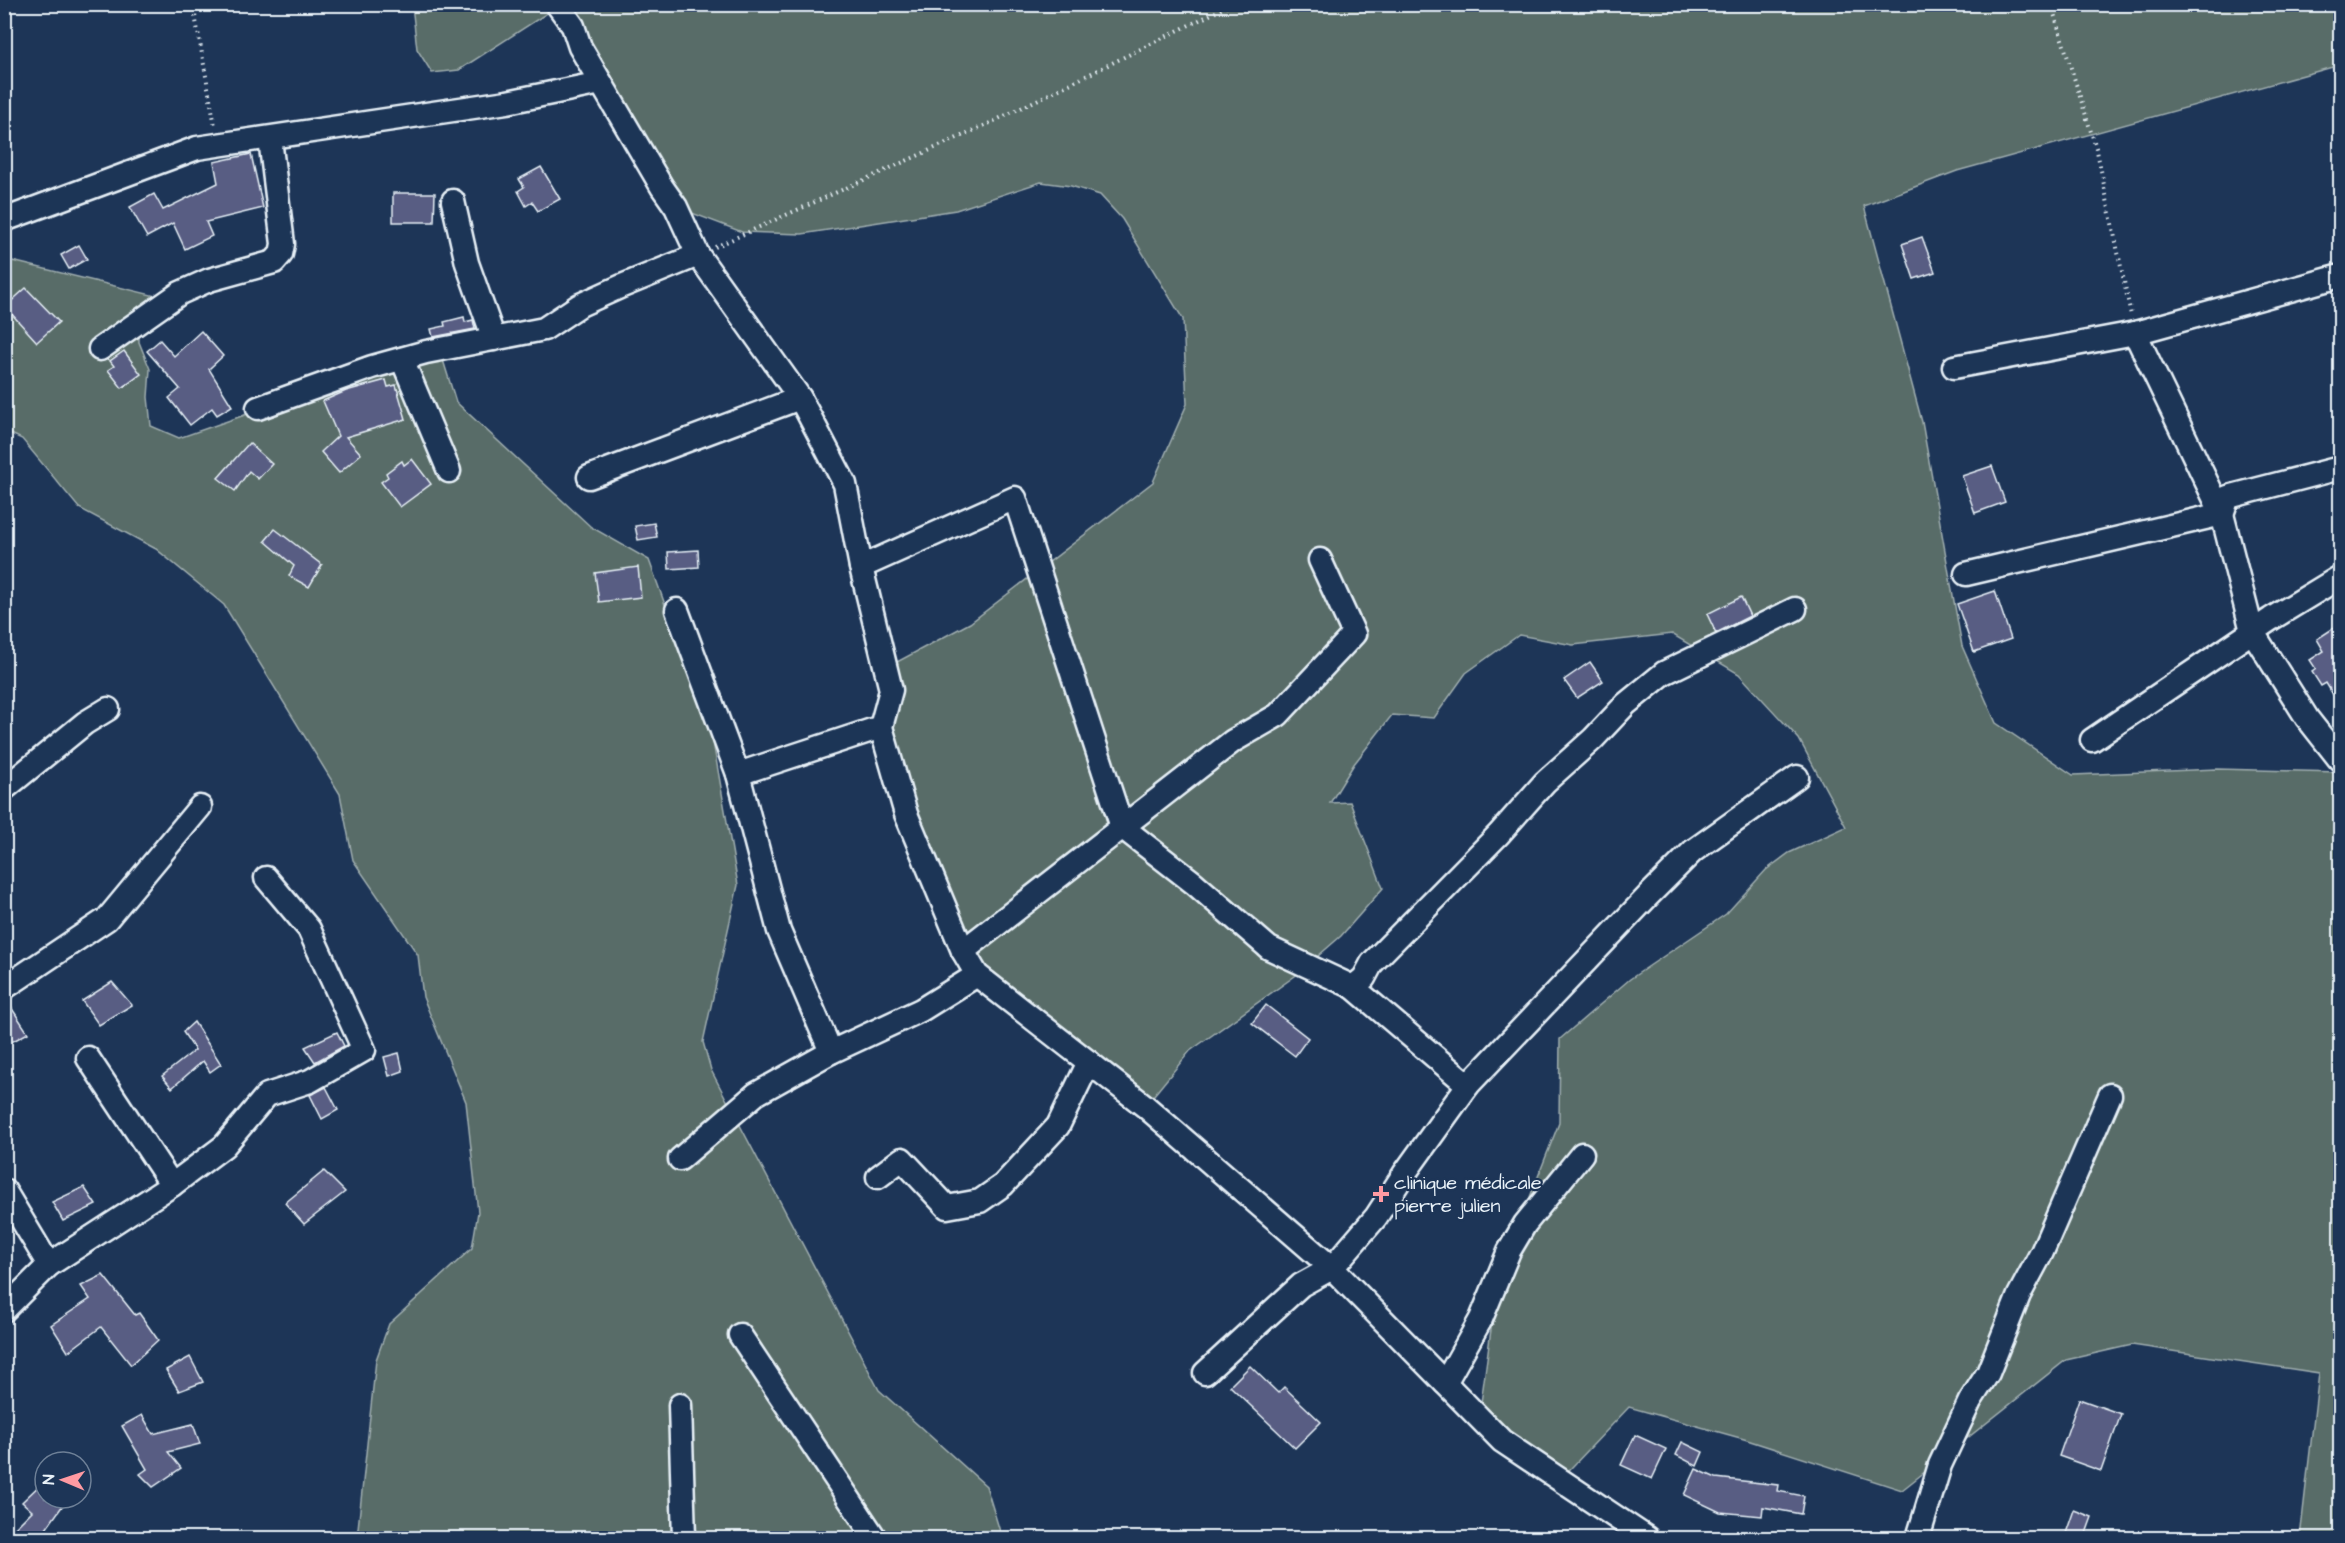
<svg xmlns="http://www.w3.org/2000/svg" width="2345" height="1543" font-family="'Architects Daughter',sans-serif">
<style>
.green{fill:#586c67;stroke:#a0aeb0;stroke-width:1.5}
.building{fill:#595d83;stroke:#e8f1f8;stroke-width:1.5}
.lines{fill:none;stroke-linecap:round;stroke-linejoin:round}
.minor-casing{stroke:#e8f1f8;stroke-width:27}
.path{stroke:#e8f1f8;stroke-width:4;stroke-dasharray:1.5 4.5;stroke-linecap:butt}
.minor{stroke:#1d3557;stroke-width:22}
.poi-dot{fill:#ff9aa2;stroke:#1d3557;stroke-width:2}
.labels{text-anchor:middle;stroke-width:4.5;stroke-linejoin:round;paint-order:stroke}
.poi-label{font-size:20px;fill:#e8f1f8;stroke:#1d3557;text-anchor:start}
</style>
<rect width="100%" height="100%" fill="#1d3557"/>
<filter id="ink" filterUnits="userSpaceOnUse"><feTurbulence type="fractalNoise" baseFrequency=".0167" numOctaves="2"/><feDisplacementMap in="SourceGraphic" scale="12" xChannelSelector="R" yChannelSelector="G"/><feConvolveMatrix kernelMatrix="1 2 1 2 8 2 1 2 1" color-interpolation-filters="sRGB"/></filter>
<g filter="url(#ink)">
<g class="green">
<path d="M581,4L2340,5V65L1957,171L1864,206L1922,422L1962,646L1996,723L2073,775L2217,769L2340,772V1538H2300L2319,1373L2132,1345L2066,1360L1902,1490L1744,1439L1629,1407L1553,1487L1478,1425L1493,1315L1512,1243L1559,1123L1560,1039L1630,979L1726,914L1766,870L1789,853L1846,827L1799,739L1739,674L1672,634L1573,645L1519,635L1466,673L1434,718L1392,715L1354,764L1330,803L1350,802L1383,888L1341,936L1295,976L1190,1051L1145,1106L1002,1003L911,829L892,724L897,662L970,623L1153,482L1187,404L1183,319L1122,219L1100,195L1071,186L1041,182L956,210L802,234L742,232L676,207L573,27Z"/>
<path d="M412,5H565L555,8L459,70L432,73L417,49Z"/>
<path d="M4,259L160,297L139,314V342L150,369L148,397L151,426L179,438L439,347L456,402L591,527L649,560L712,736L738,885L703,1042L711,1070L879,1390L986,1486L1002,1538H357L376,1360L389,1324L472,1248L478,1212L466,1102L423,997L418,955L353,860L340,794L224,605L156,549L79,508L22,439L5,431Z"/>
</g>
<g class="building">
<path d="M251,154L263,208L206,222L212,236L185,249L173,223L147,237L130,207L154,194L163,210L218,183L214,162Z"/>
<path d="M541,167L560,199L538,211L532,202L526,206L518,191L524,187L519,179Z"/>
<path d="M393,193H435L434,222H393Z"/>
<path d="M1922,237L1935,272L1914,279L1902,244Z"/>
<path d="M79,245L87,259L69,269L61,255Z"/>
<path d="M26,288L59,322L37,342L8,310L10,309L7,305Z"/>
<path d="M464,317L465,322L473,320L475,329L433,337L431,329L445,326L444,322Z"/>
<path d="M201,331L223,356L209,369L232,406L217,415L212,408L190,425L169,398L180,389L147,351L160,340L174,356Z"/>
<path d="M124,351L141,374L122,388L108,370L114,366L110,361Z"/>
<path d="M386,380L388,387L396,385L406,419L346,437L361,454L339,473L321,452L338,436L323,401L346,391Z"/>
<path d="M249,443L272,464L258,479L249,471L235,491L218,478Z"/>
<path d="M412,459L431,484L400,507L381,482L388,477L386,473L402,461L404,465Z"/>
<path d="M1992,466L2005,502L1975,513L1962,476Z"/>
<path d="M654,523L657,537L638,540L635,526Z"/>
<path d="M275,529L322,565L309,587L289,576L294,566L265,541Z"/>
<path d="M698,550L699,567L669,569L668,552Z"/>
<path d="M638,567L641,597L599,602L595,573Z"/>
<path d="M1995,591L2011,639L1974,652L1957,604Z"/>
<path d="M1741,597L1750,616L1716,633L1707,614Z"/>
<path d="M2340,624V706L2326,683L2321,686L2312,672L2316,669L2310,660L2324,651L2317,639Z"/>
<path d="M1590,662L1603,681L1577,698L1564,680Z"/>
<path d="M112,982L132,1005L99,1025L82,1001Z"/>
<path d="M4,1001H7L28,1033L4,1046Z"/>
<path d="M1266,1005L1308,1038L1295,1056L1252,1023Z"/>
<path d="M194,1022L221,1064L210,1072L203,1061L172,1088L162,1076L195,1050L183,1032Z"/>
<path d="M337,1032L344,1046L315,1062L305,1047Z"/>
<path d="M399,1053L403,1071L389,1076L384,1057Z"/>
<path d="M326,1087L338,1110L322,1119L310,1095Z"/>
<path d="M324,1171L345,1192L304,1224L285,1203Z"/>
<path d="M84,1187L96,1205L63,1221L52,1202Z"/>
<path d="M103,1275L135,1315L139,1313L158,1340L131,1365L101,1327L68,1352L51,1325L90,1299L81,1286Z"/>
<path d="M190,1357L203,1382L179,1391L166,1370Z"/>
<path d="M1250,1366L1278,1393L1284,1387L1321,1422L1295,1448L1230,1386Z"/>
<path d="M2079,1399L2121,1414L2101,1471L2059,1456Z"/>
<path d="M142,1415L153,1434L193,1424L200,1444L168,1452L181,1468L153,1487L140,1474L147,1469L122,1426Z"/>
<path d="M1635,1435L1666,1449L1652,1479L1621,1465Z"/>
<path d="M1682,1442L1703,1452L1697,1466L1676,1455Z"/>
<path d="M1696,1469L1716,1478L1778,1485L1777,1491L1804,1496L1801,1514L1763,1507L1762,1516L1720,1512L1684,1495Z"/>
<path d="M45,1480V1498H68L39,1539H4L32,1511L22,1502Z"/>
<path d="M2074,1510L2092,1517L2084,1539H2064Z"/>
</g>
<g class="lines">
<defs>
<g id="minor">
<path d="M557,4L573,26L580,47L662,187L676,207L698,255L800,398L845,484L861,567L891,690L881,727L906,814L963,951L977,975L1145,1106L1332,1268L1502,1441L1647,1538"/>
<path d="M453,201L467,263L494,339"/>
<path d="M4,220L197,148L507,102L601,83"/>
<path d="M2135,333L2340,276"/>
<path d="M100,349L180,293L209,280L274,262L281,254L283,244L270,139"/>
<path d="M402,359L449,471"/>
<path d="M1954,367L2135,333L2222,514L2252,631L2307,718L2340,760"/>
<path d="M258,408L372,367L426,352L544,329L580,305L622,286L698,255"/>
<path d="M589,477L800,398"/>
<path d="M861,567L1015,498L1122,827L1194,883L1269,948L1353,987"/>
<path d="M1966,574L2222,514L2228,497L2340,468"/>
<path d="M677,610L738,774L779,931L831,1052"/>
<path d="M2092,740L2271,619L2340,577"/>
<path d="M738,774L881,727"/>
<path d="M4,789L85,723L108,709"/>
<path d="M963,951L1233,741L1278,715L1354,634L1320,560"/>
<path d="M4,988L107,919L200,807"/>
<path d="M88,1058L172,1185"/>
<path d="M1468,1085L1353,987L1364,978L1372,963L1499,834L1545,782L1593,739L1626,704L1664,673L1795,609"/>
<path d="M680,1159L756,1094L831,1052L921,1010L977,975"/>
<path d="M878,1177L902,1159L947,1207L980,1201L1003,1185L1058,1126L1089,1062"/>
<path d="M4,1190L49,1265"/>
<path d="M4,1310L49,1265L172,1185L224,1146L267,1095L310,1081L364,1050L309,929L266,878"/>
<path d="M740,1335L875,1538"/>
<path d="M1205,1373L1301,1285L1332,1268L1376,1217L1404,1174L1468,1085L1649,895L1693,851L1797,777"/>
<path d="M1445,1383L1481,1319L1509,1251L1525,1224L1582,1154"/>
<path d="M680,1405L684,1538"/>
<path d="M1918,1538L1940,1465L1970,1401L1988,1373L2019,1295L2042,1252L2110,1095"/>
</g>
</defs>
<use href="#minor" class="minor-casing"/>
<g class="path">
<path d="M193,4L215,126"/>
<path d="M2051,4L2097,151L2131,315"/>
<path d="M715,247L986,125L1232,4"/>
</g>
<use href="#minor" class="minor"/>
</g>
</g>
<path class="poi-dot" d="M1378 1185h6v6h6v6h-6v6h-6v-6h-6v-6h6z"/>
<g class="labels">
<g class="poi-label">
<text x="1394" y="1189">clinique médicale<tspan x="1394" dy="23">pierre julien</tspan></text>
</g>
</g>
<rect width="2345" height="1543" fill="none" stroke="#1d3557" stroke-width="24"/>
<rect x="12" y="12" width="2321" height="1519" fill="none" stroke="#e8f1f8" stroke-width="2" filter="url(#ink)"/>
<g transform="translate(63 1480) rotate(272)"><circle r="28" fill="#1d3557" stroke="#6e8097" stroke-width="1.5"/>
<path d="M0-4.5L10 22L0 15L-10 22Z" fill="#ff9aa2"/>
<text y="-9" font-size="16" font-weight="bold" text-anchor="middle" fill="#e8f1f8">N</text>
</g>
</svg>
